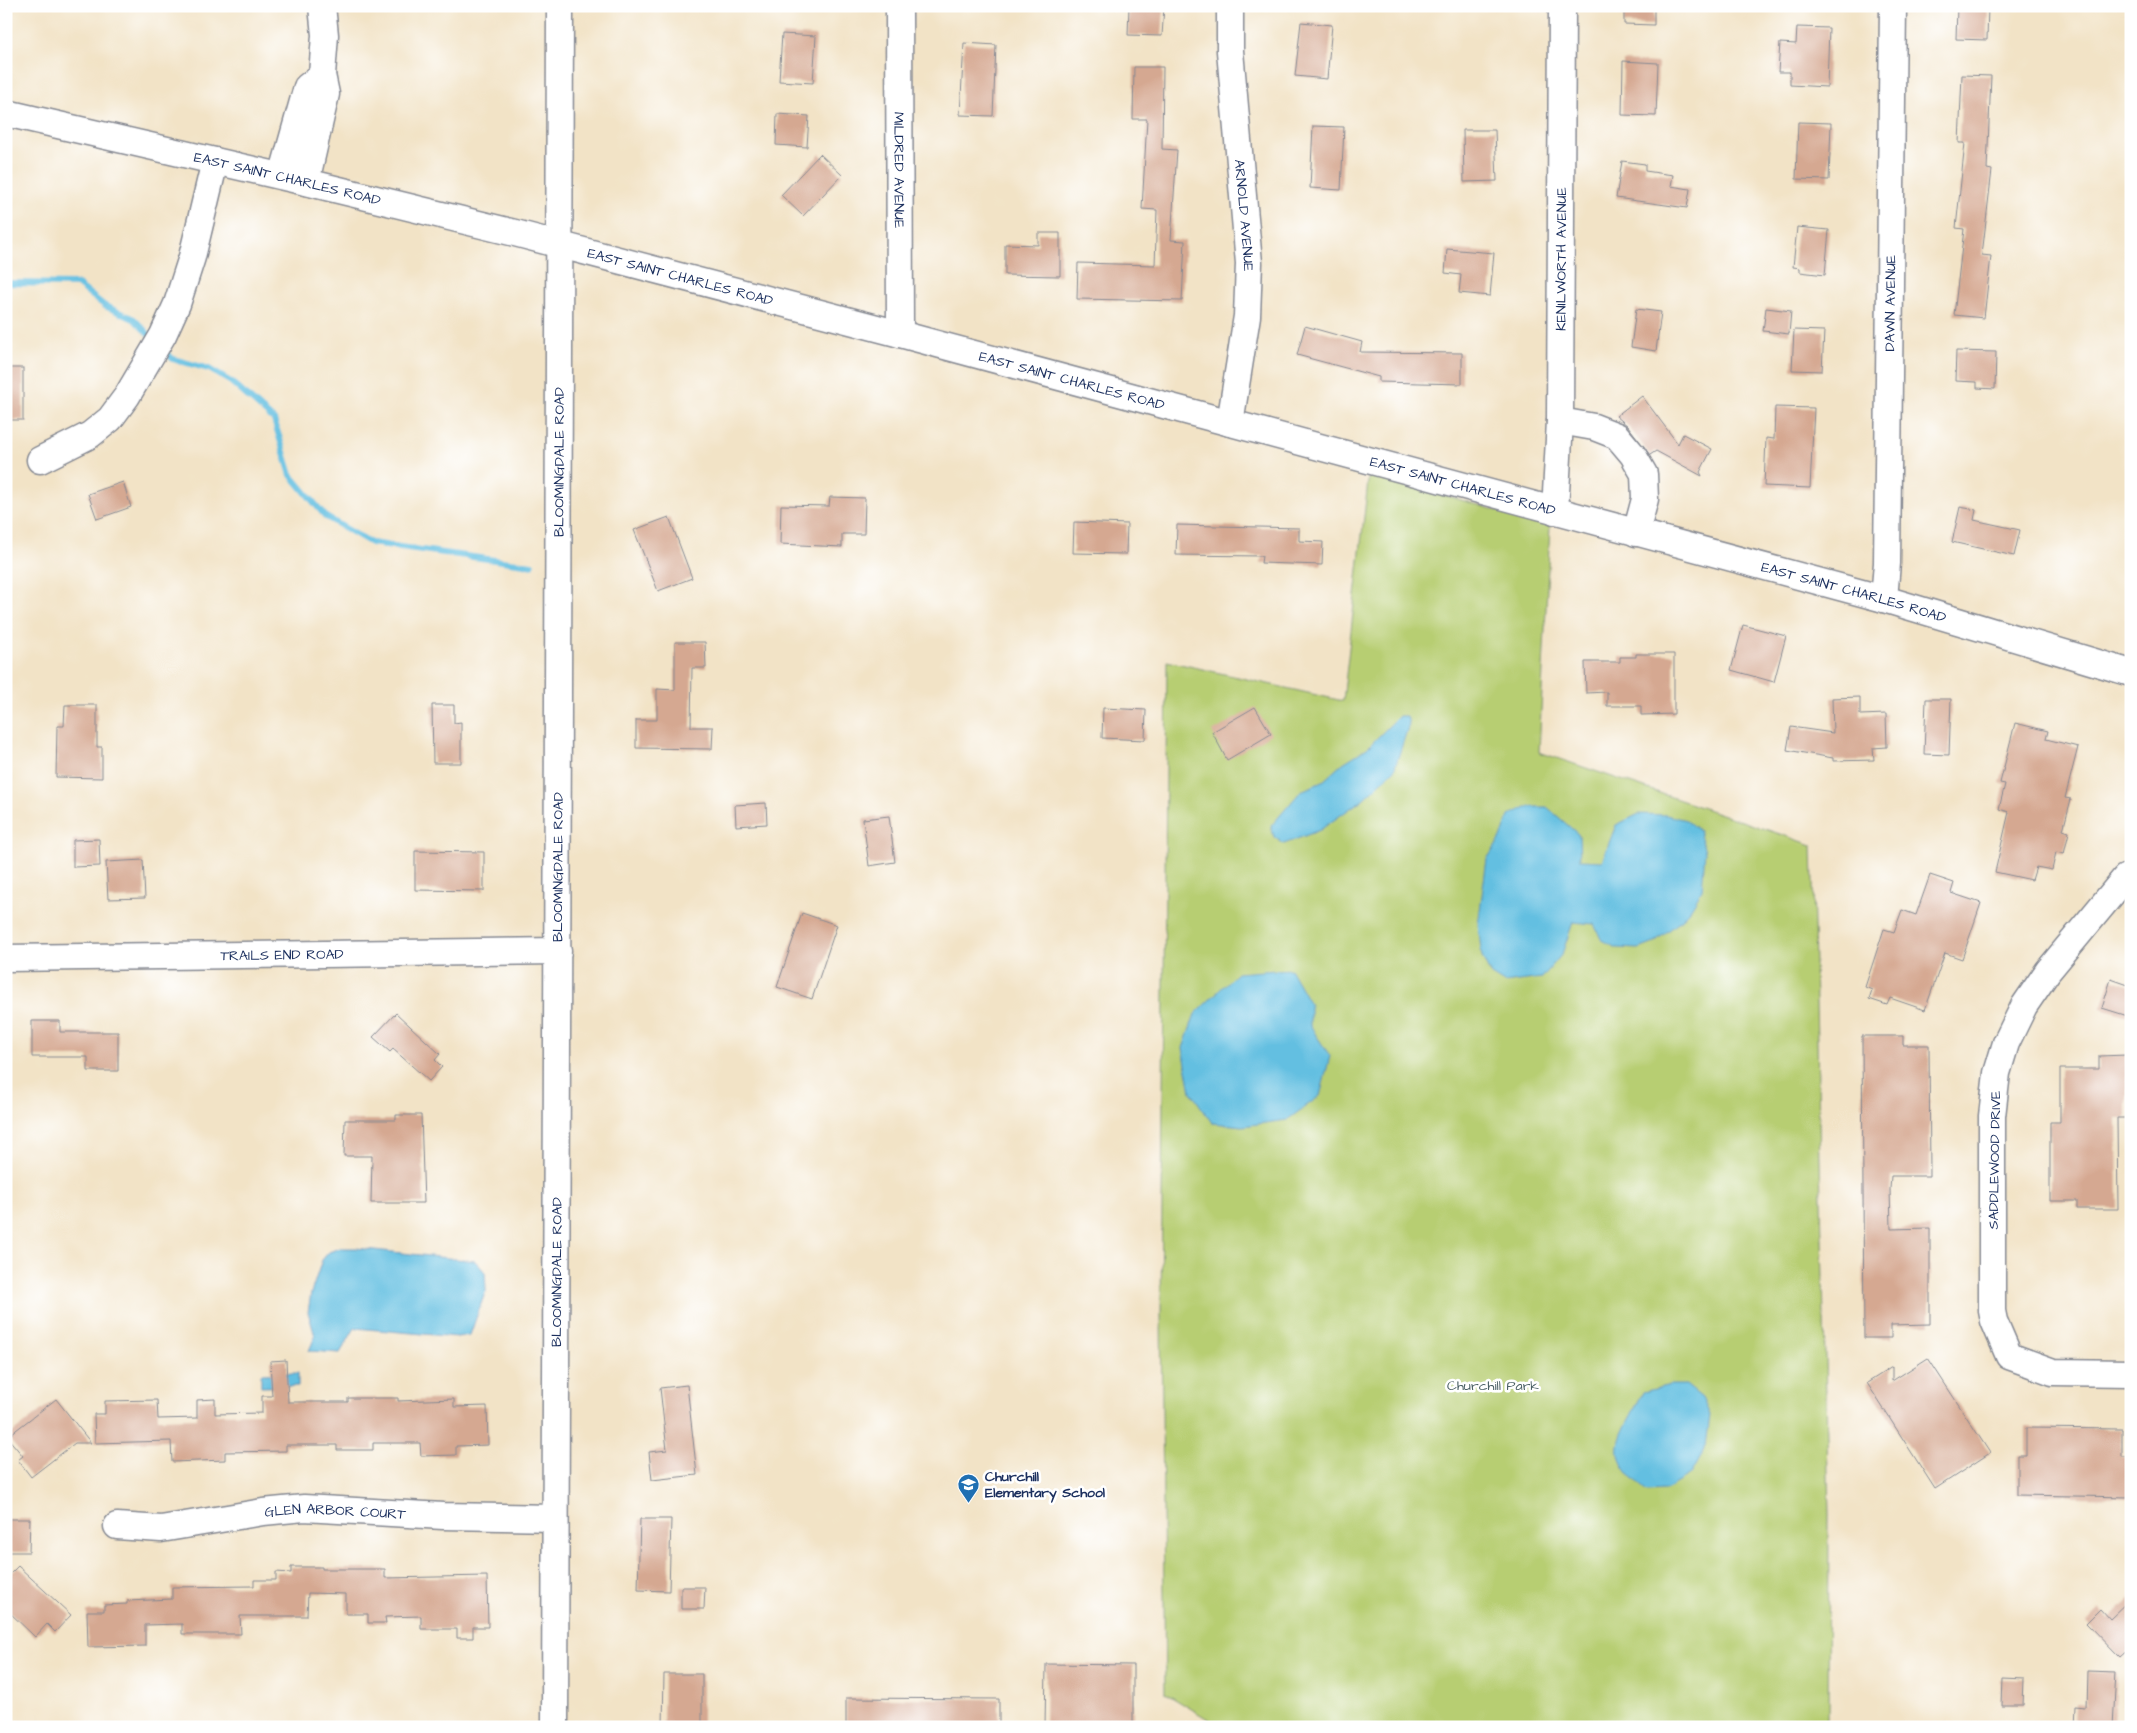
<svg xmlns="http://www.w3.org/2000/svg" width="2137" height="1733" font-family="'Architects Daughter',sans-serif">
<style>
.green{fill:#b7ce72;stroke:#697e68}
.water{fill:#63bfe1;stroke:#3f77a0}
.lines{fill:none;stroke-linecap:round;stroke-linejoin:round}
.stream{stroke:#63bfe1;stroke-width:6}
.building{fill:#d5a891}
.minor-casing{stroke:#868992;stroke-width:29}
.minor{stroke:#fff;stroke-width:26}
.labels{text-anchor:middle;stroke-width:5;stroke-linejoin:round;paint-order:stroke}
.street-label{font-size:14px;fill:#1b2f5e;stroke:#fff}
.park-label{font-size:14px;fill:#4a5f64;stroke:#fff}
.poi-label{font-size:14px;font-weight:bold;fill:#1b2f5e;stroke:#fff;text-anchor:start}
</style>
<rect width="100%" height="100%" fill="#fff"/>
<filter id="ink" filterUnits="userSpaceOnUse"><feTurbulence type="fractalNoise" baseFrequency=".02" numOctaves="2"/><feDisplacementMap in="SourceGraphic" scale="10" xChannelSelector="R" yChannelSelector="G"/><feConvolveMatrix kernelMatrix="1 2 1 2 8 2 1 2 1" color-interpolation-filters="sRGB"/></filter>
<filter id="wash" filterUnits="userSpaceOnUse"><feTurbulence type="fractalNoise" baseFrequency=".0096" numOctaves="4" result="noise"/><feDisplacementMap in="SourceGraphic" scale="20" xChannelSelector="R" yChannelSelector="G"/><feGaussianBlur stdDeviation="1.12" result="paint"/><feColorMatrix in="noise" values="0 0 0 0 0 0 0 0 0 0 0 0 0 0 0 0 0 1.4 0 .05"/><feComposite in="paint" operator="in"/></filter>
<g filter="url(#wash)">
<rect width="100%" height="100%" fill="#f2e3c6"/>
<path class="green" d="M1369,473L1550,526L1539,752L1812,845L1829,1515L1828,1727H1221L1165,1693L1161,1314L1167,661L1343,701Z"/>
<g class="water">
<path d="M1399,716H1407L1409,724L1394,770L1362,800L1320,830L1284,844L1274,837L1271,826L1301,791L1322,782L1343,763L1367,748Z"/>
<path d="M1526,807H1547L1579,835L1580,860L1602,861L1616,825L1639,814L1666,815L1686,820L1699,831L1705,851L1702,890L1691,908L1678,923L1652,944L1639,949L1616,948L1601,939L1594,924L1573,922L1562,954L1542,978L1504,983L1491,975L1482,957L1478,925L1487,859L1501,838L1509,816Z"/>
<path d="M1290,969L1310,1004V1026L1330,1056L1320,1096L1287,1120L1243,1126L1212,1123L1191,1092L1183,1048L1195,1014L1237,973Z"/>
<path d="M340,1248H356L475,1261L485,1272L486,1290L470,1335L457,1337L355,1328L340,1353L309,1351L315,1336L308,1312L311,1293L322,1260L329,1252Z"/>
<path d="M298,1373V1386L261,1387V1374Z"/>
<path d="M1670,1385H1686L1702,1398L1710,1415L1706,1446L1690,1475L1665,1490L1647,1491C1599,1453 1622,1437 1643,1392Z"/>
</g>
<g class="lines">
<g class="stream">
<path d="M6,283L77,284L105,306L134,319L153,339"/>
<path d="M161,348L173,359L209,369L231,382L274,420L291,475L326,517L371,543L532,565"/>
</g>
</g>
<g id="blocks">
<g class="building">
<path d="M1129,6H1164L1162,36L1128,35Z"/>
<path d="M1624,6H1654V25L1624,24Z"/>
<path d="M1957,6H1988L1987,40L1956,39Z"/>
<path d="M1301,22L1332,25L1327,79L1295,76Z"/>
<path d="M1797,27L1829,28L1827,87L1790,85V72H1778L1780,43L1796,44Z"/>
<path d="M782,34L816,36L813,83L779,81Z"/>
<path d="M964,43L996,45L993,116L960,115Z"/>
<path d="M1623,61L1658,63L1656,116L1622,115Z"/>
<path d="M1134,67H1163L1162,149L1177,150L1171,240L1185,241L1182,301L1077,299L1078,263L1155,265L1157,210L1142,209L1147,119H1133Z"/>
<path d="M1962,75L1991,76L1987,169L1992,170L1982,255L1991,256L1984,318L1954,315L1964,229L1956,228L1965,143H1959Z"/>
<path d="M777,114L809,116L807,147L776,145Z"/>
<path d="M1798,122L1831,123L1829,180L1796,179Z"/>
<path d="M1313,126L1344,127L1341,190L1310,188Z"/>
<path d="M1463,130H1495L1497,181L1464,182Z"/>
<path d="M820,154L842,175L803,216L781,195Z"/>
<path d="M1622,161L1645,164V171L1673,175L1671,186L1690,189L1687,208L1616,198Z"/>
<path d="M1797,227L1829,230L1825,275L1800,272V268L1793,267Z"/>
<path d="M1038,233H1060V276L1005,275V244L1038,245Z"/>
<path d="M1447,249L1494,253L1490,296L1459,293L1461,275L1445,273Z"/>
<path d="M1766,308L1791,311L1789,334L1763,331Z"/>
<path d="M1636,309L1661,312L1656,351L1631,347Z"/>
<path d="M1305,326L1362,342L1360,352L1462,353V384L1379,382V377L1297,355Z"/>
<path d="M1794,330L1824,331L1822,371L1792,370Z"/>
<path d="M1956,351L1996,352L1995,389L1977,388V382L1955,381Z"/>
<rect x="6" y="368" width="17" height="52"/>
<path d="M1642,396L1678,444L1683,434L1712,449L1700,472L1702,476L1656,451L1650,455L1628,426L1616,416Z"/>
<path d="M1775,407L1814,408L1810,488L1764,486L1766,438L1774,439Z"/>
<path d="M123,482L131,507L97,519L88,494Z"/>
<path d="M830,497L865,498L864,534H842V547L780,544L781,505L829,506Z"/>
<path d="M1960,507L1976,510L1974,520L2020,530L2014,556L1952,542Z"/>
<path d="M669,517L692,578L658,591L634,530Z"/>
<path d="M1074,522L1127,524L1126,554L1073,553Z"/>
<path d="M1177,525L1299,528V541L1323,542L1322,565L1261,563L1262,556L1176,555Z"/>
<path d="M1743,625L1786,636L1774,682L1731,670Z"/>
<path d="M675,642H705L706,668H692L691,727H713L712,749L636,748V720H657V689L675,690Z"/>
<path d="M1636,654H1674V714L1641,715V706H1607V692L1586,693L1585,662H1620V657H1636Z"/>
<path d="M1860,697V715L1886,714L1887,747L1873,748L1874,760L1833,761V758L1787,750L1791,727L1833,733L1832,698Z"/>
<path d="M1926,699H1951L1949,755L1924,754Z"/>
<path d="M65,705H97V747H102V778L56,777L57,726H64Z"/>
<path d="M432,705H454V723L461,722V763H433Z"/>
<path d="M1255,707L1271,734L1227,760L1212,732Z"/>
<path d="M1103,708L1146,710L1145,740L1102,738Z"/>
<path d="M2015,723L2048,731L2046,739L2078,747L2065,798L2071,799L2063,830L2069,832L2064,854L2056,852L2052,870L2036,867L2032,880L1995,872L2009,812L1999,809L2005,784L2000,783Z"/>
<path d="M766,803L767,824L736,826L735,805Z"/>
<path d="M889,816L895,862L869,866L863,819Z"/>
<path d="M99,839L100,866L73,867V840Z"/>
<path d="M415,851L484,852V891L415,890Z"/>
<path d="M143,860L145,898L108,899L106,862Z"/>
<path d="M1930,875L1954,883L1951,893L1981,903L1962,959L1945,953L1925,1010L1890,998L1887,1005L1869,999L1872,990L1865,987L1884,929L1894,932L1902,910L1916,915Z"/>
<path d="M802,913L837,925L812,999L777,987Z"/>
<path d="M2111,979L2131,986V1017L2102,1008Z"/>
<path d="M396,1013L440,1054L435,1060L442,1067L429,1081L393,1049L390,1052L373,1037Z"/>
<path d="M32,1021H60V1032H118V1071H88V1057H32Z"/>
<path d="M1862,1036H1903V1045H1929L1930,1176H1891L1890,1189L1891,1229L1930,1228V1324L1891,1325V1338H1864Z"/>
<path d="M2127,1055V1118H2117L2118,1209H2077V1201H2050V1122H2060V1069H2099V1056Z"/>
<path d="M396,1115H421L424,1203H371L372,1156H344L345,1120H396Z"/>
<path d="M1928,1358L1990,1453L1935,1489L1867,1383L1892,1367V1381Z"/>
<path d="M286,1360L288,1402H348V1398H398V1401L454,1399V1407L487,1406L488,1445L456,1446V1455L421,1456L420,1443H373V1450H337V1445H286V1451L225,1452V1460L172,1462L171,1441L95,1443L94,1414H105V1401L157,1400L158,1419L197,1418V1400L215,1399V1414L262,1413V1396H272L270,1361Z"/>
<path d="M687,1385L697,1475L652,1480L649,1452L667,1450L660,1388Z"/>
<path d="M56,1399L91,1443H75L31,1477L18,1460L23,1456L7,1437Z"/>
<path d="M2026,1428L2122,1429V1457H2131V1497L2017,1495V1455H2026Z"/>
<path d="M6,1519H30L29,1552H6Z"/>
<path d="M640,1519H671L669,1591L638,1590Z"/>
<path d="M18,1566L71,1615L55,1632L47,1624L35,1637L6,1609V1578Z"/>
<path d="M291,1567H322V1569H385V1578L487,1576L488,1627H473V1638H457V1629H421V1616L385,1617L386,1623H368V1614H346V1594L308,1593L307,1616H240L241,1634H182V1624L145,1625V1646L88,1647L87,1611H104V1605L127,1604V1601L172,1599V1587L254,1586V1580H276V1572L291,1573Z"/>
<path d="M681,1587H705L704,1609H681Z"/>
<path d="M2131,1598V1648L2120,1658L2086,1623L2100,1609L2109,1619Z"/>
<path d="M1046,1664L1133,1665V1727H1045Z"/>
<path d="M2087,1671L2116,1672L2113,1727H2074L2075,1705L2086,1706Z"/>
<path d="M664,1674H702V1726L663,1725Z"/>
<path d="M2002,1678L2024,1679L2023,1705H2001Z"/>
<path d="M846,1698L999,1699V1727H846Z"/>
</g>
</g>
</g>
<g filter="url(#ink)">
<use href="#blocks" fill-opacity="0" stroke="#868992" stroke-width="1"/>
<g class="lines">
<defs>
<g id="minor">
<path id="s1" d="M899,6L900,334"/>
<path id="s2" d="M1230,6V51L1249,263L1247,316L1230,423"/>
<path id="s3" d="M6,113L306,182L515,233L900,334L1884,599L2131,673"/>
<path d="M282,176L307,87L322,75"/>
<path d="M306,182L326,94L322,75L325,35L322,6"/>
<path d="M1560,421L1594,427L1617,436L1633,455L1644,474L1645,499L1636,533"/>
<path d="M40,460L90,435L110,419L127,396L163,335L177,304L192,257L215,161"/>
<path id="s4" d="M1555,511L1560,421L1562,6"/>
<path id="s5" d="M1884,599L1887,563L1893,6"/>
<path d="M2131,880L2125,878L2048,971L2024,1006L2006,1043L1997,1073L1992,1116V1311L1994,1321L2009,1356L2053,1372L2131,1373"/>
<path id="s6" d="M6,958L558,951"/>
<path id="s7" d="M117,1526L161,1529L263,1512L304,1508L443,1516L554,1518"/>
<path id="s8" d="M555,1727L560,6"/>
</g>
</defs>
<use href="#minor" class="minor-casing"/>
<use href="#minor" class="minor"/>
</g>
</g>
<defs>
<symbol id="school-pin" viewBox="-11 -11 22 30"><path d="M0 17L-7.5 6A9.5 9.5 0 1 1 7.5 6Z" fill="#1f6fb2" stroke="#fff"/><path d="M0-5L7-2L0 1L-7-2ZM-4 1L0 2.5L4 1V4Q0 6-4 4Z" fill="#fff"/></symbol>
</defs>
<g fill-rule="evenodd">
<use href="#school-pin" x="956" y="1472" width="25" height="34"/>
</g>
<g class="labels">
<g class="street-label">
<text dy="5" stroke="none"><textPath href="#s1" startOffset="164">MILDRED AVENUE</textPath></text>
<text dy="5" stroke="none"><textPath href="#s3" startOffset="289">EAST SAINT CHARLES ROAD</textPath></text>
<text dy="5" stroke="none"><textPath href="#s2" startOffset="210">ARNOLD AVENUE</textPath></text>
<text dy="5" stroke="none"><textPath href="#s4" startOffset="252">KENILWORTH AVENUE</textPath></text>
<text dy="5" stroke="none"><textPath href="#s3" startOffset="694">EAST SAINT CHARLES ROAD</textPath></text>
<text dy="5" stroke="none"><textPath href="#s5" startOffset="296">DAWN AVENUE</textPath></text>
<text dy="5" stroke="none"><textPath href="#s3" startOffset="1099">EAST SAINT CHARLES ROAD</textPath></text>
<text dy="5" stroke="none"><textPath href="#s8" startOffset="1265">BLOOMINGDALE ROAD</textPath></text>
<text dy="5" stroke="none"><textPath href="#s3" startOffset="1504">EAST SAINT CHARLES ROAD</textPath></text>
<text dy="5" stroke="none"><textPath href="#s3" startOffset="1909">EAST SAINT CHARLES ROAD</textPath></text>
<text dy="5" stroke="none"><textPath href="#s8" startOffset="860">BLOOMINGDALE ROAD</textPath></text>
<text dy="5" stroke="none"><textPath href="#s6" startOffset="276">TRAILS END ROAD</textPath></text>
<text transform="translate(1994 1160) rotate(-89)" y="5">SADDLEWOOD DRIVE</text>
<text dy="5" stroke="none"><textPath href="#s8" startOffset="455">BLOOMINGDALE ROAD</textPath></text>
<text dy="5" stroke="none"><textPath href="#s7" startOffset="220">GLEN ARBOR COURT</textPath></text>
</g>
<g class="park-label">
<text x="1493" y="1390">Churchill Park</text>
</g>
<g class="poi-label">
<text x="985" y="1481">Churchill<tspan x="985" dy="16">Elementary School</tspan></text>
</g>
</g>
<rect width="2137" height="1733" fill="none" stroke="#fff" stroke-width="25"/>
</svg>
